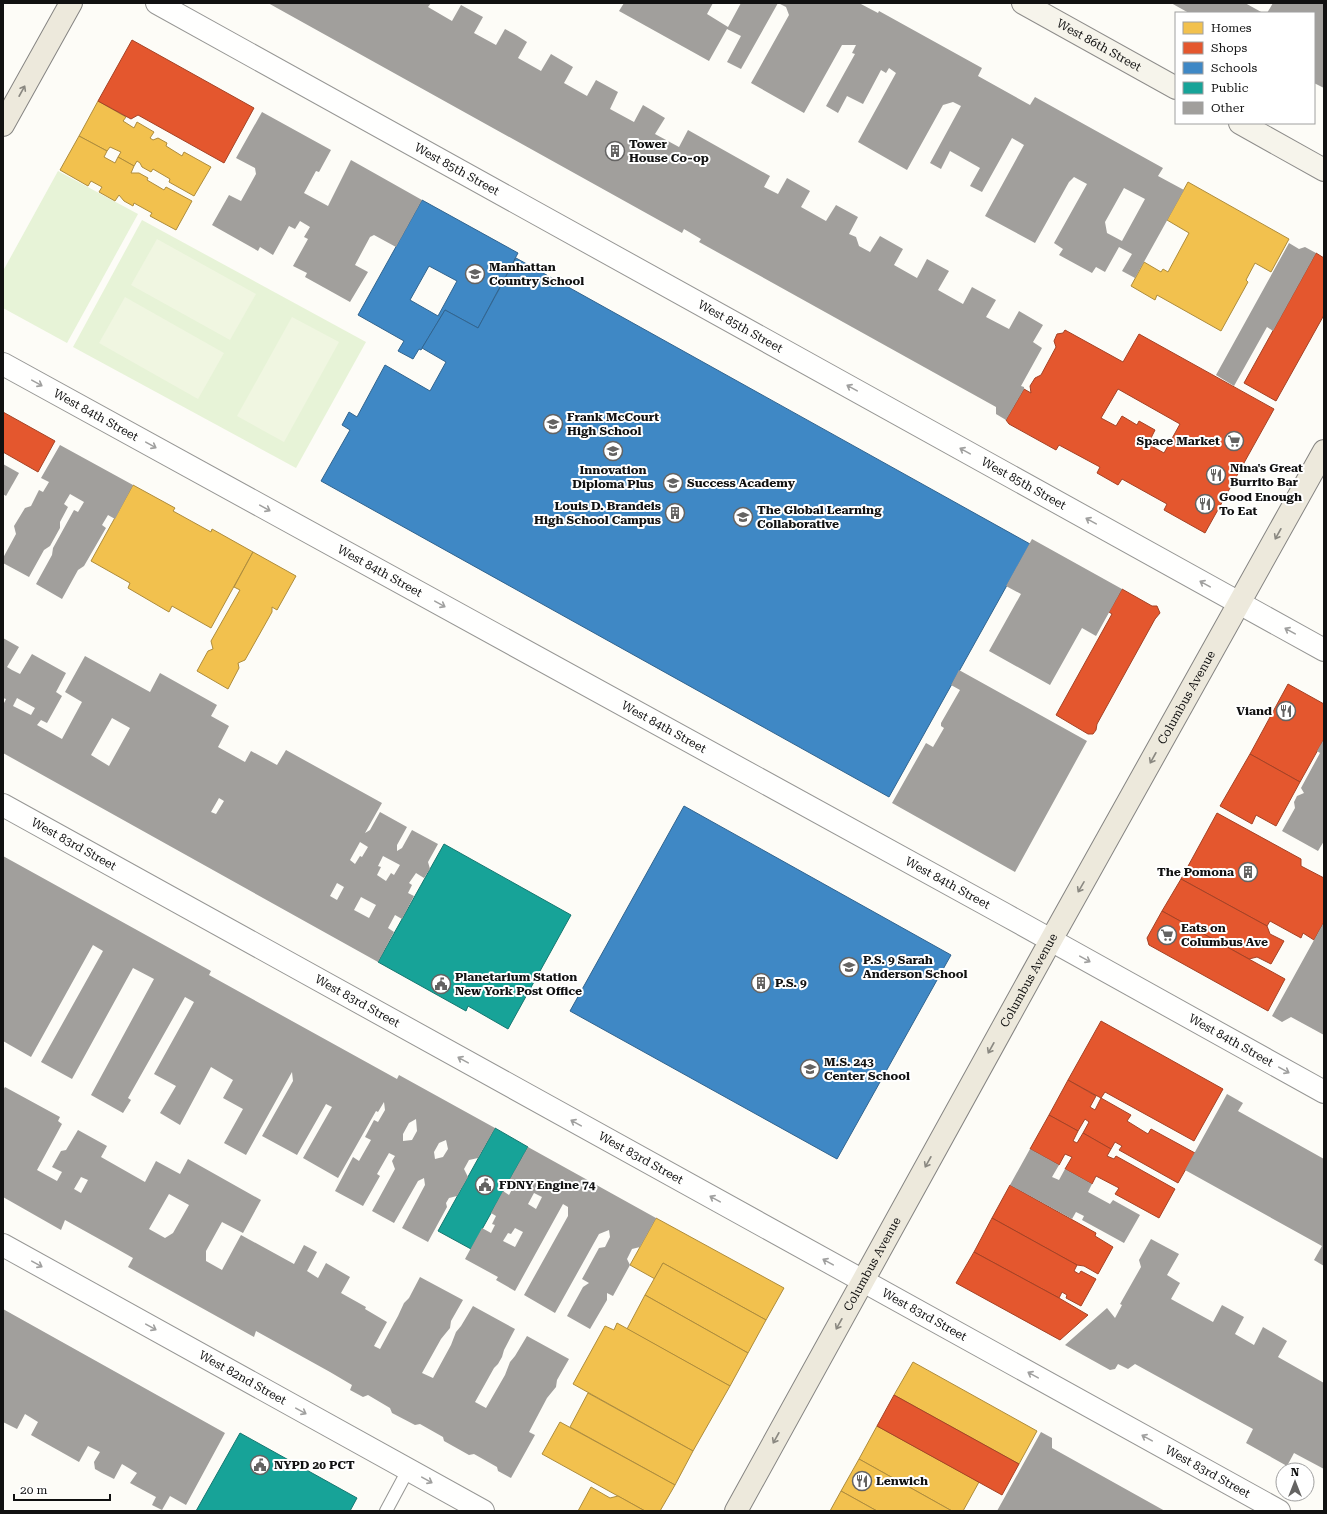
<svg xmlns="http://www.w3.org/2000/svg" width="1327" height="1514" font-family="'Roboto Serif',serif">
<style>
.green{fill:#e7f3d7}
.pitch{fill:#f0f6e1}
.homes{fill:#f2c14e;stroke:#ae8c3c}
.shops{fill:#e4572e;stroke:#a54225;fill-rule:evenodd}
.schools{fill:#3f88c5;stroke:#31648f;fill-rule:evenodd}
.public{fill:#17a398;stroke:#157770}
.building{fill:#a19f9c;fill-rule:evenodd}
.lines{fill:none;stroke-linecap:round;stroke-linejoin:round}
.lane-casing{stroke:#979795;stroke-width:14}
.street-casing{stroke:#979795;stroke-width:24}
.secondary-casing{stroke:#8e8d8b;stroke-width:24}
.primary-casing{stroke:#858482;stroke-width:24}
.lane{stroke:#fffffe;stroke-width:12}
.street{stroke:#fffffe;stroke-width:22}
.secondary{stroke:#f6f4eb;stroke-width:22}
.primary{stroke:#ede9dc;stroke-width:22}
.oneway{stroke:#8a8881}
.oneway2{stroke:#a0a09f}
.labels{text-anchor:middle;stroke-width:4;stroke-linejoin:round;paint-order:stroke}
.street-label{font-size:12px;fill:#111;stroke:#fff}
.poi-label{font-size:12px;font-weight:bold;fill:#111;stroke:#fff;text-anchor:start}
</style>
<rect width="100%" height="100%" fill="#fdfcf7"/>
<g class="green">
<path d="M58,171L138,214L67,343L3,308V271Z"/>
<path d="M142,220L366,342L296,468L73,347Z"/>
</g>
<g class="pitch">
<path d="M157,239L256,294L230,340L131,285Z"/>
<path d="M125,297L224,353L198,399L99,343Z"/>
<path d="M292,317L339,342L284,442L237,416Z"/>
</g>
<g class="homes">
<path d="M98,101L126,117L123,121L134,128L137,122L154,132L150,138L153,140L158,138L167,143L166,146L182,156L184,152L211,167L194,196L169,182L170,179L153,169L151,172L142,167L140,163L137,161L134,166L118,157L121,152L110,147L107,151L79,136Z"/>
<path d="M79,136L107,151L104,157L115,163L118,157L134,166L131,173H139L148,178L147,180L164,190L166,187L192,201L176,230L150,216L152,213L134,203L133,206L124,201L119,195L115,201L99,192L102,187L91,181L88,186L60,170Z"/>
<path d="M1188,182L1289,239L1271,272L1255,263L1246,280L1248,282L1221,331L1157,295L1155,300L1131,286L1144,262L1161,272L1163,269L1168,272L1189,233L1167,220Z"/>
<path d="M133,485L175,508L173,511L211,532L212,529L253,552L211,628L172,606L169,612L128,588L130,583L91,561Z"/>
<path d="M253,552L296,576L277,610L272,607V612L245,660L238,663L239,668L228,689L197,671L208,651L213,649L211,641L240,590L234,587Z"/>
<path d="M656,1218L784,1288L766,1320L663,1263L655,1279L630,1265Z"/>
<path d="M663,1263L766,1320L748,1353L645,1295Z"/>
<path d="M645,1295L748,1353L730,1386L627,1329Z"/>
<path d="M617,1323L730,1386L693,1451L573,1384L605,1326L614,1330Z"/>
<path d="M913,1362L1037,1431L1019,1464L894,1395Z"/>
<path d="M588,1393L693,1451L675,1485L570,1427Z"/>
<path d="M560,1422L675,1485L660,1511H645L542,1454Z"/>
<path d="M877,1426L979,1482L963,1511H952L859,1459Z"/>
<path d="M859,1459L952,1511H877L841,1491Z"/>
<path d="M591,1487L610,1498L618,1496L645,1511H578Z"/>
<path d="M841,1491L877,1511H830Z"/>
</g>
<g class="shops">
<path d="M132,40L254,108L224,163L138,115L131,119L98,101Z"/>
<path d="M1316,253L1324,258V315L1276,401L1244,383Z"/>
<path d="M1065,330L1123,362L1139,334L1274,409L1205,533L1164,510L1167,504L1122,479L1118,485L1097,473L1100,467L1059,445L1056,450L1009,424L1006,420L1024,389L1031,393L1030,386L1035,378L1041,375L1056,347L1054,341L1057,334L1063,333ZM1118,389L1180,424L1164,453L1148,444L1155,430L1139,421L1137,425L1122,416L1116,426L1101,418Z"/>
<path d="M3,412L55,441L38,472L3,452Z"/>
<path d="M1122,589L1152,606H1157L1160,613L1155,619L1097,724L1096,730L1093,734H1088L1056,715L1112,614L1109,612Z"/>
<path d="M1288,684L1324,704V739L1300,782L1250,754Z"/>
<path d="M1250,754L1300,782L1276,826L1256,815L1252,824L1220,806Z"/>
<path d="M1217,813L1301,859V866L1324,878V922L1314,940L1303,933L1301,938L1270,921L1267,926L1181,879Z"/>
<path d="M1181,879L1267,926L1270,934L1284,941L1271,964L1257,957L1249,959L1162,911Z"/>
<path d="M1162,911L1285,979L1268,1011L1149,945L1147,938Z"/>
<path d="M1101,1021L1223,1089L1194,1141L1105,1092L1101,1098L1068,1080Z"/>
<path d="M1068,1080L1096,1096L1090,1107L1095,1110L1101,1098L1131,1115L1127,1121L1148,1134L1151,1129L1195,1153L1178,1183L1119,1150L1122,1146L1115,1142L1111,1149L1083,1133L1089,1122L1085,1119L1078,1131L1049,1115Z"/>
<path d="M1049,1115L1078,1131L1073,1141L1077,1143L1083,1133L1111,1149L1107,1156L1114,1159L1116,1156L1175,1189L1159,1218L1115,1194L1119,1188L1096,1176L1092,1184L1065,1169L1072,1157L1065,1154L1059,1165L1030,1149Z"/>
<path d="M1010,1185L1096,1233L1095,1236L1113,1247L1098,1274L1084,1266L1077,1265L992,1218Z"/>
<path d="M992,1218L1077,1265L1074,1271L1079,1274L1081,1271L1096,1279L1081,1306L1066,1298L1067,1295L1062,1292L1059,1298L974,1252Z"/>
<path d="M974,1252L1059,1298L1088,1315L1060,1340L956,1283Z"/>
<path d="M894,1395L1019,1464L1002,1495L877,1426Z"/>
</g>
<g class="schools">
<path d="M422,200L518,253L478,328L445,310L421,350L419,349L413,359L398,351L404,341L358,315ZM429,266L457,281L438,316L410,300Z"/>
<path d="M516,258L1030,544L889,797L321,481L350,430L342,425L349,412L357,417L385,365L430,391L446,362L422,348L445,310L478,328Z"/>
<path d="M684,806L951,955L837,1159L570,1011Z"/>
</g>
<g class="public">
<path d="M444,844L571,915L508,1029L468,1006L466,1011L378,962Z"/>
<path d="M495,1128L528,1147L471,1249L438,1231Z"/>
<path d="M240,1433L357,1498L350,1511H196Z"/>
</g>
<g class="building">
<path d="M268,3H431L428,7L452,21L461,5L483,17L474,33L496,45L505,29L516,35L527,42L518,58L541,71L551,54L573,67L564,83L587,96L596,80L618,92L610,109L634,122L643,105L665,118L655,134L679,147L688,130L770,176L764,187L778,194L787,178L810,191L801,207L826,221L836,205L858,217L849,234L856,237L859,246L870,252L880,236L903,249L894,265L917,278L927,259L949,271L938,290L963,304L972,287L996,300L986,317L1009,329L1019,311L1043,325L1033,342L1042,348L1021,386L1024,387V389L1006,420L996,414V407L699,242L701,239L684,229L682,233Z"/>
<path d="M624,3H713L707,14L728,27L741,3H859L878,13L879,11L982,68L978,76L1030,105L1035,97L1163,168L1158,176L1184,190L1135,278L1122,271L1132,254L1119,247L1105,272L1096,267L1092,273L1059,255L1063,249L1054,243L1087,184L1074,177L1069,182L1035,243L985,216L1024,145L1012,138L982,192L970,186L980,168L950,151L941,169L930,163L961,106L953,102L943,105L907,170L858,142L896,73L889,68L886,73L881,70L863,104L847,96L838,113L826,106L855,54L852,53L856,45H842L804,113L751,83L789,15L786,7L778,3L741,69L727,62L741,36L727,29L709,61L619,11ZM1124,188L1145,199L1122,241L1107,233L1105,222Z"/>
<path d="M1171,3H1245L1263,13H1189Z"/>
<path d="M1273,3H1324V88L1314,83V13H1267Z"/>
<path d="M262,112L331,150L319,172L316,171L304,193L328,206L351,160L422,200L396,247L374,235L370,237L355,265L368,272L350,302L305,277L307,273L293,266L308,239L304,237L310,227L300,221L295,229L289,226L273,255L260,247L258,251L212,225L229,195L241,201L256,174L255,168L236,158Z"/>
<path d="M1289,243L1299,249L1305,247L1316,253L1273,331L1267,327L1234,386L1216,375Z"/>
<path d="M60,445L133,485L115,519L108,515L102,525L106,528L84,566L78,570L62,599L36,584L52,555L53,548L74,510L78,512L84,502L70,494L64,504L68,507L60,522V528L50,546L44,550L29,577L3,563V558L16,534L14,526L25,508L31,506L39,490L43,492L49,482L41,478Z"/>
<path d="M3,464L19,473L6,496L3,494Z"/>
<path d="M1032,539L1122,589L1096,636L1082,628L1050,685L989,651L1021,594L1006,586Z"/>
<path d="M3,638L19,647L7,667L12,670L20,674L32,654L66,673L56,692L62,696L47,723L41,720L37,725L62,739L82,702L65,692L85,656L150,692L160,673L217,705L211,716L229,726L218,747L245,762L251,751L277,765L286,750L382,803L365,833L370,830L380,812L407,827L397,845V851L402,848L412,830L438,844L428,862L430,869L424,878L416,873L409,883L412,885L408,893L414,896L402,919L395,915L388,928L394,932L378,962L3,753V705L6,699L3,698ZM17,698L35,708L31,715L13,706ZM112,718L130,728L109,766L91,755ZM219,798L224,801L216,814L211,812ZM360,842L368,847L362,857L360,856L355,864L350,860ZM383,856L400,865L394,875L391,873L386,881L377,875L381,867L378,866ZM337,883L344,887L337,900L330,896ZM361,897L376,905L369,918L354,910Z"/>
<path d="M959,670L1087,741L1015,872L892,803L926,743L933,747L944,728L941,726V723L960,690L951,685Z"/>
<path d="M1324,739V841L1318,851L1282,831L1295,808L1294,802L1297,796L1304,793L1301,788L1320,753L1317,751Z"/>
<path d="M3,856L211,971L209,975L292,1021L397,1079L399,1075L495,1128L478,1158L469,1160L464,1169L468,1177L457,1196L449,1198L446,1203L447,1207L428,1242L402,1228L425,1185L424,1178L418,1181L394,1223L372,1211L395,1169L392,1161L395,1156L389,1153L377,1174L380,1176L363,1206L335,1191L353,1157L359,1161L371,1140L365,1137L374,1120L378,1122L385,1110L384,1102L378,1112L376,1111L338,1178L303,1158L332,1107L326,1104L297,1155L262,1136L293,1081L292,1072L246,1155L224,1143L243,1109L223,1098L233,1080L211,1067L180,1125L160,1113L176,1086L154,1074L194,1002L185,997L128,1098L131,1100L123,1113L91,1095L154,979L133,968L72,1079L41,1062L103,951L93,945L31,1057L3,1041ZM416,1119L417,1131L412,1140L403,1141V1134L409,1123ZM446,1140L448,1149L443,1157L435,1159L434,1152L439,1143Z"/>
<path d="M1324,922V1035L1291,1017L1282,1022L1272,1016Z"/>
<path d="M5,1087L60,1117L58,1121L62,1124L37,1170L57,1181L62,1172L52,1167L61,1151L66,1150L78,1130L107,1146L101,1157L145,1182L156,1161L180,1174L188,1159L261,1200L243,1233L222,1222L206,1251V1261L222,1270L241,1235L294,1264L304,1245L317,1252L307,1271L318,1278L326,1263L350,1277L341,1293L366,1307L365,1309L387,1322L374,1346L380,1349L398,1316L404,1303L409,1298L420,1277L463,1300L451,1321L450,1328L441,1339L422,1373L433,1378L451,1345L456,1332L461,1326L473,1306L515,1329L504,1350L502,1357L498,1364L494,1368L475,1402L486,1408L505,1375L510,1362L515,1356L527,1336L569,1359L557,1380L556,1387L547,1398L529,1432L535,1435L511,1478L498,1471L497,1467L474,1454L469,1455L444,1441L443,1437L420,1424L415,1425L392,1413L390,1408L368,1395L363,1397L350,1390L352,1385L330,1372L256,1331L254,1337L128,1267L133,1258L110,1245L65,1220L61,1230L3,1197V1090ZM81,1177L88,1180L81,1193L74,1189ZM169,1194L189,1205L173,1233L165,1238L149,1229Z"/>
<path d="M1227,1094L1243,1103L1238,1111L1324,1159V1266L1314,1260L1322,1246L1185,1170Z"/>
<path d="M528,1147L656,1218L640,1247L632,1249L627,1259L630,1265L613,1296L607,1293V1300L590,1329L567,1316L583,1287L589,1283L582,1279L599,1248L605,1247L610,1237L609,1230L599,1234L555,1313L524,1295L568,1216V1207L563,1204L515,1291L496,1280L498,1277L465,1259L482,1228L491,1233L495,1225L492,1224L496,1216L491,1213L503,1191L509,1195L516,1182L510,1179ZM534,1193L542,1197L536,1209L528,1204ZM515,1228L523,1232L515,1247L503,1241L508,1233L511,1234Z"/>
<path d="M1030,1149L1059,1165L1052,1177L1059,1180L1065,1169L1092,1184L1088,1192L1110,1204L1113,1200L1140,1215L1124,1243L1082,1220L1084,1216L1076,1212L1072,1219L1010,1185Z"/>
<path d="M1151,1239L1179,1254L1167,1275L1180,1283L1171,1299L1213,1322L1222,1305L1244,1317L1235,1334L1254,1345L1263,1327L1287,1341L1278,1357L1324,1383V1469L1294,1453L1287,1466L1246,1443L1253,1429L1135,1364L1128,1369L1118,1364L1115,1369L1110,1370L1065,1345L1107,1308L1115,1318L1122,1305L1120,1304L1141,1267L1139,1260Z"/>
<path d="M3,1309L225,1433L186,1505L170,1496L162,1510L152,1505L156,1497L130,1483L137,1473L122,1464L114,1479L102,1473L95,1469L94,1462L100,1452L88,1446L79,1462L31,1435L38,1422L25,1414L17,1429L3,1422Z"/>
<path d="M1041,1432L1052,1438V1448L1165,1511H997Z"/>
</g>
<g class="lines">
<defs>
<path id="lane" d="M386,1511L408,1470"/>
<g id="street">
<path id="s1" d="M157,3L1324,650"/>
<path id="s2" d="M3,364L1004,914L1324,1092"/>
<path id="s3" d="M3,805L1279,1511"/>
<path id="s4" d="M3,1245L483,1511"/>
</g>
<g id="secondary">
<path id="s5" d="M1023,3L1176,88"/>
<path d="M1240,123L1324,170"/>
</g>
<g id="primary">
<path d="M3,125L71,3"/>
<path id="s6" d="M736,1511L1051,940L1324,451"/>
</g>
</defs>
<use href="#lane" class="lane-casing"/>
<use href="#street" class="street-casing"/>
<use href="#secondary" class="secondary-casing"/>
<use href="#primary" class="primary-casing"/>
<use href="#lane" class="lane"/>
<use href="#street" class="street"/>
<use href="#secondary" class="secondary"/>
<use href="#primary" class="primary"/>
</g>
<defs><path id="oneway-shaft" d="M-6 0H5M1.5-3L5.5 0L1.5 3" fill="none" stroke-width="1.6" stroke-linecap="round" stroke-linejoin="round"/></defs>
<g class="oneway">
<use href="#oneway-shaft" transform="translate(22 91) rotate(-61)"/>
<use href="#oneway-shaft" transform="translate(1278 534) rotate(119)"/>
<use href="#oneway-shaft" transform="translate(1153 758) rotate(119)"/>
<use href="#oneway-shaft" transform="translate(1081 887) rotate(120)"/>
<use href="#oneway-shaft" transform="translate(991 1048) rotate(119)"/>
<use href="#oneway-shaft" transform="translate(928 1162) rotate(119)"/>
<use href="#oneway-shaft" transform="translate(839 1324) rotate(119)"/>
<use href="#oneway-shaft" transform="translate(776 1438) rotate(119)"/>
</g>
<g class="oneway2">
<use href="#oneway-shaft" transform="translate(37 383) rotate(29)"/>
<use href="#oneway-shaft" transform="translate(852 388) rotate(-151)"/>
<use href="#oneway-shaft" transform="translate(151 445) rotate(29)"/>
<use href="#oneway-shaft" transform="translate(965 451) rotate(-151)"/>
<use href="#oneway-shaft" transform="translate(265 508) rotate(29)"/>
<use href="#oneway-shaft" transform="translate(1091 521) rotate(-151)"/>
<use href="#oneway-shaft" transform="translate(1205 584) rotate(-151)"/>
<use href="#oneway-shaft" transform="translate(440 604) rotate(29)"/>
<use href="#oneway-shaft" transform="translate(1290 631) rotate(-151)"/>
<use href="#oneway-shaft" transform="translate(1085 959) rotate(29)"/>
<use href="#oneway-shaft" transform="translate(463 1060) rotate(-151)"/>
<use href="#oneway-shaft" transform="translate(1284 1070) rotate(29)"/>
<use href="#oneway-shaft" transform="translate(576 1123) rotate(-151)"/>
<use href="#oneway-shaft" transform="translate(715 1199) rotate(-151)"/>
<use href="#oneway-shaft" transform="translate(828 1262) rotate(-151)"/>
<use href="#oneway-shaft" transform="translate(37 1264) rotate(29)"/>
<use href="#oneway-shaft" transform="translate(151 1327) rotate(29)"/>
<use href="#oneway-shaft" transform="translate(1033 1375) rotate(-151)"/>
<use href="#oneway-shaft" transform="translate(301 1411) rotate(29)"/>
<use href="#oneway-shaft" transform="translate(1147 1438) rotate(-151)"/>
<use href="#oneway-shaft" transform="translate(427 1480) rotate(29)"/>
</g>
<defs>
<symbol id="building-ring" viewBox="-11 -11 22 22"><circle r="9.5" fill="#fff" stroke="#646362" stroke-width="1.5"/><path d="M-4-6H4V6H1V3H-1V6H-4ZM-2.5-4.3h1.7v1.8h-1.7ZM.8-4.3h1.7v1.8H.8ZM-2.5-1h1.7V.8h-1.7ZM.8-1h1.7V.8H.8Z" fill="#646362"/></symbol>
<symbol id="school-ring" viewBox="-11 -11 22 22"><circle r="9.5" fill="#fff" stroke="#646362" stroke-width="1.5"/><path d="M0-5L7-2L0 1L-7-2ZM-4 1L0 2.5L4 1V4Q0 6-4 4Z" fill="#646362"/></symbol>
<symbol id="supermarket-ring" viewBox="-11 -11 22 22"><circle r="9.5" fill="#fff" stroke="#646362" stroke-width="1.5"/><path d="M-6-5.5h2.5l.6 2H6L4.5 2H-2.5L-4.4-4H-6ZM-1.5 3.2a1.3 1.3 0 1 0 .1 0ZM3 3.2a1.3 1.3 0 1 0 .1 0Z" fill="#646362"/></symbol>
<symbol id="restaurant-ring" viewBox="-11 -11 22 22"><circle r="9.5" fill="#fff" stroke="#646362" stroke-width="1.5"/><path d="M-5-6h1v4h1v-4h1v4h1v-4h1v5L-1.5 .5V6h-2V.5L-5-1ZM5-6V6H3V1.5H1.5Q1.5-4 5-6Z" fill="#646362"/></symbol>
<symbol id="civic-ring" viewBox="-11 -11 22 22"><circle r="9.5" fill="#fff" stroke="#646362" stroke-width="1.5"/><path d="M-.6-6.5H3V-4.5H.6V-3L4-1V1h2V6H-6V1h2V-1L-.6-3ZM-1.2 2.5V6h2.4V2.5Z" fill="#646362"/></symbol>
</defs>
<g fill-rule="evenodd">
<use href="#building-ring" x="604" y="140" width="22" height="22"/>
<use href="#school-ring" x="464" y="263" width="22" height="22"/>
<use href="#school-ring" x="542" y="413" width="22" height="22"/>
<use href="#supermarket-ring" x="1223" y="430" width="22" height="22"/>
<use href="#school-ring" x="602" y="440" width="22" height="22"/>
<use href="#restaurant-ring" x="1205" y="464" width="22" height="22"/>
<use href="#school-ring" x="662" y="472" width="22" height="22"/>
<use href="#restaurant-ring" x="1194" y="493" width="22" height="22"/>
<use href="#building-ring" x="664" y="502" width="22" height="22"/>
<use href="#school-ring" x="732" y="506" width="22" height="22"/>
<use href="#restaurant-ring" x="1275" y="700" width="22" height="22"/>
<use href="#building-ring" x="1237" y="861" width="22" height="22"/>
<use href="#supermarket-ring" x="1156" y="924" width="22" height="22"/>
<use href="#school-ring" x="838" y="956" width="22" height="22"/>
<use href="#building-ring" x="750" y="972" width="22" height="22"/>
<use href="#civic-ring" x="430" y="973" width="22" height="22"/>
<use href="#school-ring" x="799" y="1058" width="22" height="22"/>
<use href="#civic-ring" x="474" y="1174" width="22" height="22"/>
<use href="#civic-ring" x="249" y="1454" width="22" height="22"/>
<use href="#restaurant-ring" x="851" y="1470" width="22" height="22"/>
</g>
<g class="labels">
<g class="street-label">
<text dy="4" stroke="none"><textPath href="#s5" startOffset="87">West 86th Street</textPath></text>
<text dy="4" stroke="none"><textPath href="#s1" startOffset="343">West 85th Street</textPath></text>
<text dy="4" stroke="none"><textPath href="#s1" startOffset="667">West 85th Street</textPath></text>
<text dy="4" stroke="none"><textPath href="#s2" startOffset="106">West 84th Street</textPath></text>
<text dy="4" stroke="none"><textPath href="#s1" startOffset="991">West 85th Street</textPath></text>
<text dy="4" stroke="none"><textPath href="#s2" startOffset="430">West 84th Street</textPath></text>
<text dy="4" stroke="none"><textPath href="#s6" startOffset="930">Columbus Avenue</textPath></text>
<text dy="4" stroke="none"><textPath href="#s2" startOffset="754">West 84th Street</textPath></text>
<text dy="4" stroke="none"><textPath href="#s3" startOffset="81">West 83rd Street</textPath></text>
<text dy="4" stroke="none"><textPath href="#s2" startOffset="1078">West 84th Street</textPath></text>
<text dy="4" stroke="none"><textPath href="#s6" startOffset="606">Columbus Avenue</textPath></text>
<text dy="4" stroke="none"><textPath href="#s3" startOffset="405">West 83rd Street</textPath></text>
<text dy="4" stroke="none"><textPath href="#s2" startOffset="1402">West 84th Street</textPath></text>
<text dy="4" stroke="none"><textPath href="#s3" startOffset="729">West 83rd Street</textPath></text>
<text dy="4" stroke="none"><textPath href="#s6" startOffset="282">Columbus Avenue</textPath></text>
<text dy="4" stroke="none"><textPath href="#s3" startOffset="1053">West 83rd Street</textPath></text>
<text dy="4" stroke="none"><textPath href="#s4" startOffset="274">West 82nd Street</textPath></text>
<text dy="4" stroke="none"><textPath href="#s3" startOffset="1377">West 83rd Street</textPath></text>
</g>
<g class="poi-label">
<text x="629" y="148">Tower<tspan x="629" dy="14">House Co-op</tspan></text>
<text x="489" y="271">Manhattan<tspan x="489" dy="14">Country School</tspan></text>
<text x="567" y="421">Frank McCourt<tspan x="567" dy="14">High School</tspan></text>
<text x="1220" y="445" text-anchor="end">Space Market</text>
<text x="1230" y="472">Nina's Great<tspan x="1230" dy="14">Burrito Bar</tspan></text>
<text x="613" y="474" text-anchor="middle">Innovation<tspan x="613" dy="14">Diploma Plus</tspan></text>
<text x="687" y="487">Success Academy</text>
<text x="1219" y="501">Good Enough<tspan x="1219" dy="14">To Eat</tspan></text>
<text x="661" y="510" text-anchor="end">Louis D. Brandeis<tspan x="661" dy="14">High School Campus</tspan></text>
<text x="757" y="514">The Global Learning<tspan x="757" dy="14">Collaborative</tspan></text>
<text x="1272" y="715" text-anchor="end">Viand</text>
<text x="1234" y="876" text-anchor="end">The Pomona</text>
<text x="1181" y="932">Eats on<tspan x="1181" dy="14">Columbus Ave</tspan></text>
<text x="863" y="964">P.S. 9 Sarah<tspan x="863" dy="14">Anderson School</tspan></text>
<text x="455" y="981">Planetarium Station<tspan x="455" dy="14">New York Post Office</tspan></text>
<text x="775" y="987">P.S. 9</text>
<text x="824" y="1066">M.S. 243<tspan x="824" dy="14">Center School</tspan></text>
<text x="499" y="1189">FDNY Engine 74</text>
<text x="274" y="1469">NYPD 20 PCT</text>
<text x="876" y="1485">Lenwich</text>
</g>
</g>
<rect width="1327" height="1514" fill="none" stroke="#111111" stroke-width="8"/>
<rect x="1175" y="12" width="140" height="112" fill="#ffffff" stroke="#a0a0a0"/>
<rect x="1183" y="22" width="20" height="12" fill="#f2c14e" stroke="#a0a0a0"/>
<text x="1211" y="32" font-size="12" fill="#111111">Homes</text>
<rect x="1183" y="42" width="20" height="12" fill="#e4572e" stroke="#a0a0a0"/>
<text x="1211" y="52" font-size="12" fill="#111111">Shops</text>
<rect x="1183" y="62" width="20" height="12" fill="#3f88c5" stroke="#a0a0a0"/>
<text x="1211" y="72" font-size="12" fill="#111111">Schools</text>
<rect x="1183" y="82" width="20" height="12" fill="#17a398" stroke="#a0a0a0"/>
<text x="1211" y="92" font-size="12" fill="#111111">Public</text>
<rect x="1183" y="102" width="20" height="12" fill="#a19f9c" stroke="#a0a0a0"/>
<text x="1211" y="112" font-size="12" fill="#111111">Other</text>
<g transform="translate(1295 1482)"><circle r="19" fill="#ffffff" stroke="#a0a0a0"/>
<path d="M0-3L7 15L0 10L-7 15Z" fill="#646362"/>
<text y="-6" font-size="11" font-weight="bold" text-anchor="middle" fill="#111111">N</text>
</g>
<path d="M14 1494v6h96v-6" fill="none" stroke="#111111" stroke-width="2"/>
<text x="20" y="1494" font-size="12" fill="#111111" stroke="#ffffff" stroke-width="3" paint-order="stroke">20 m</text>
</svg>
